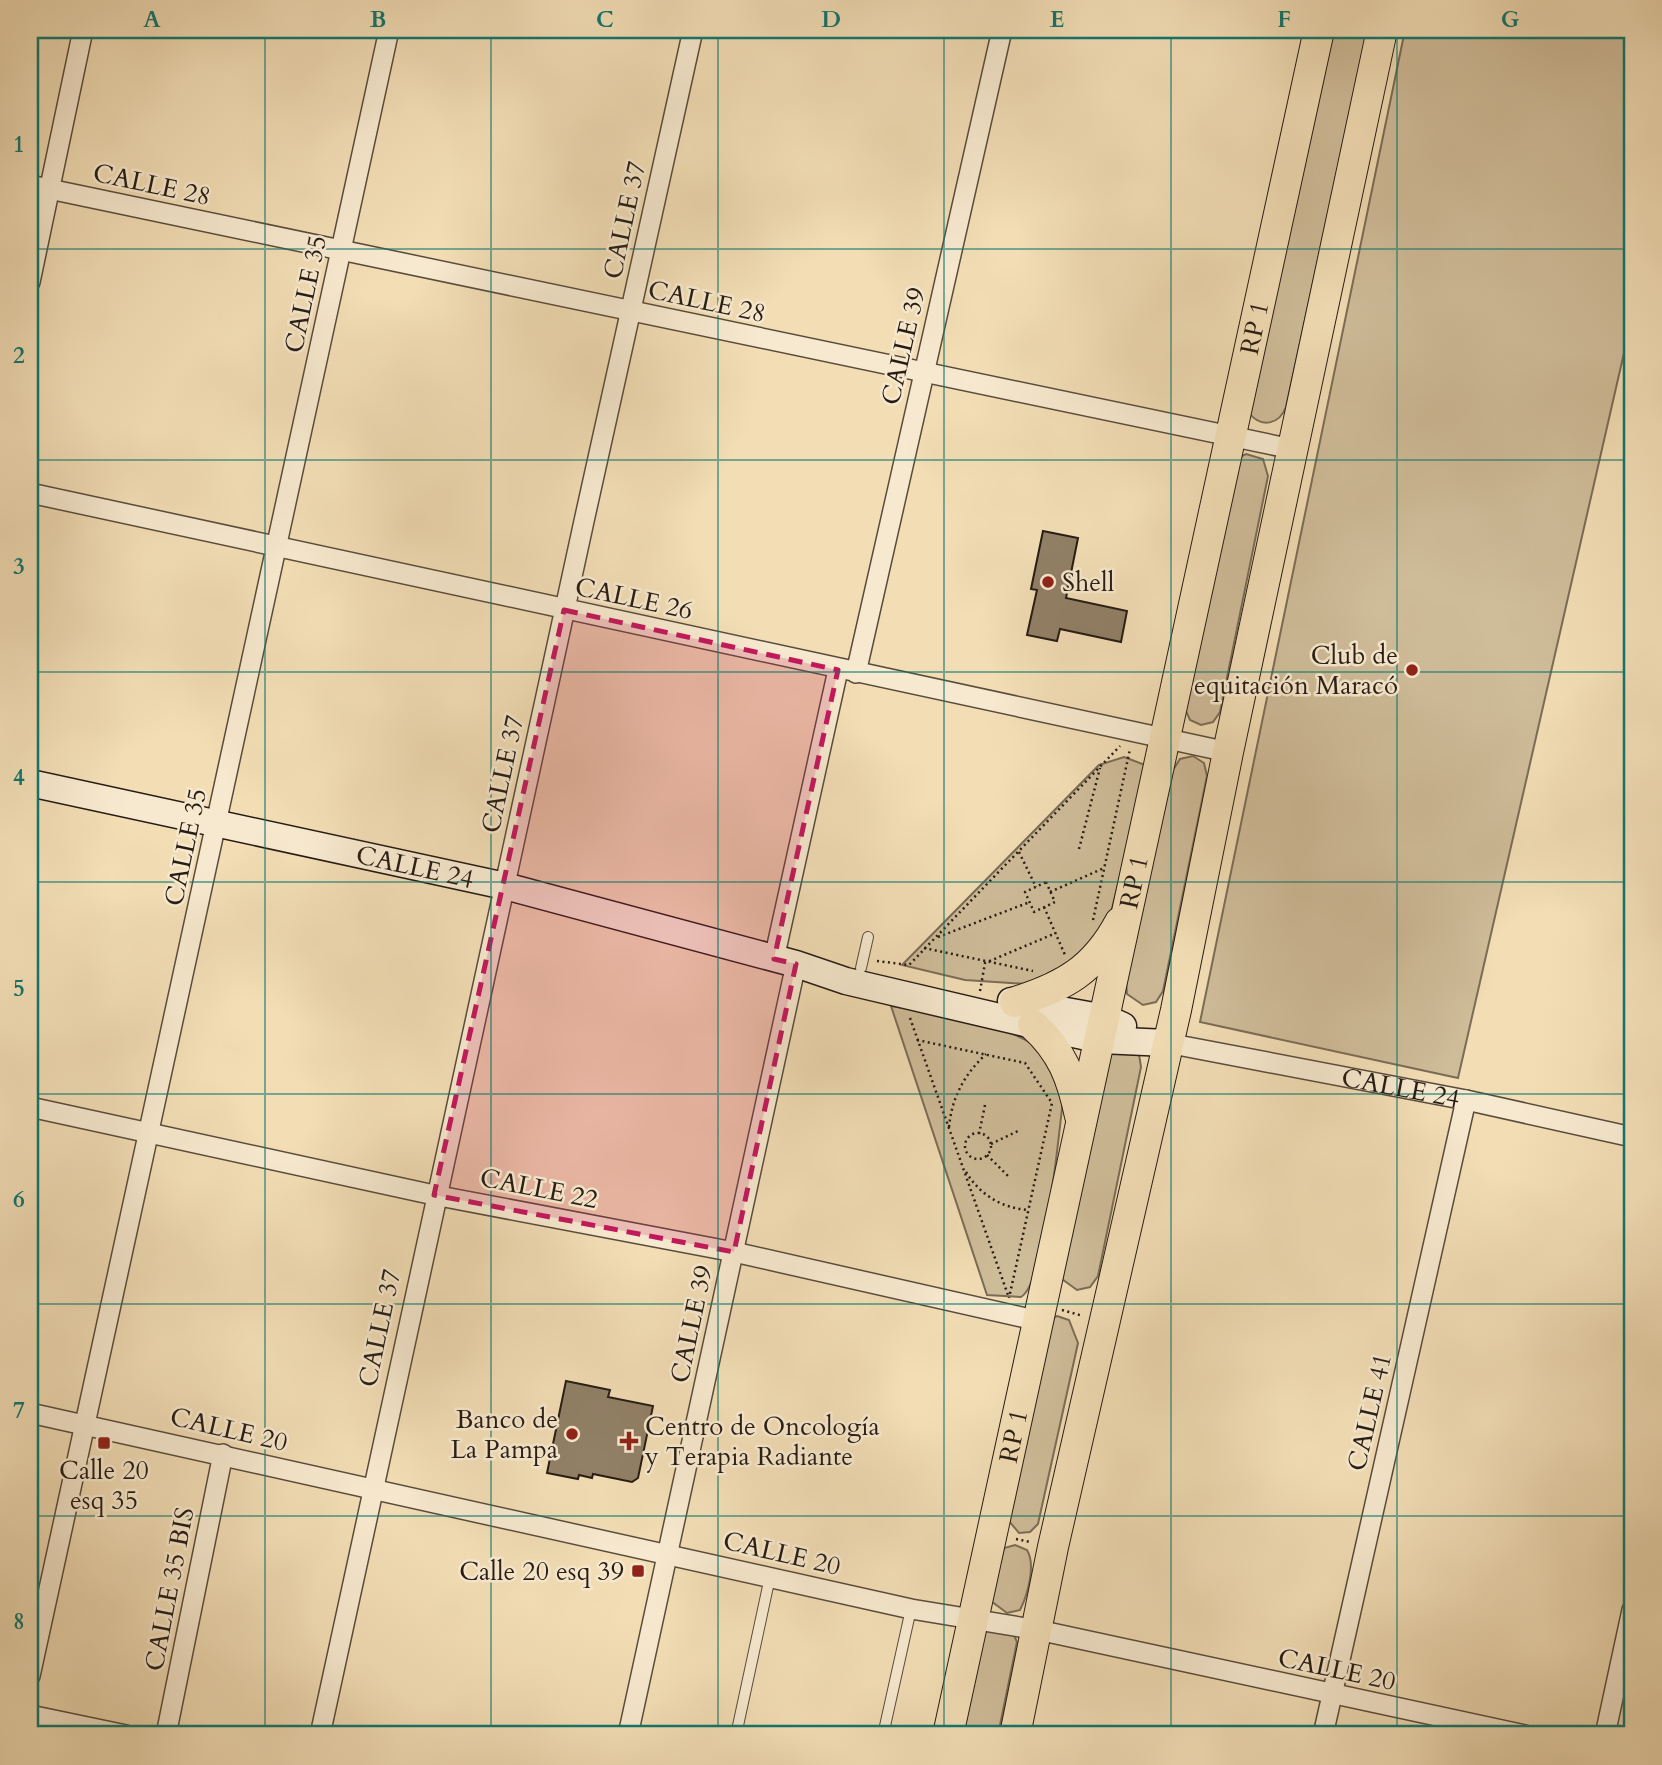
<svg xmlns="http://www.w3.org/2000/svg" width="1662" height="1765" font-family="Cardo,serif">
<style>
.green{fill:#cfbc99;stroke:#7b6c56;stroke-width:2}
.building{fill:#918067;stroke:#271c13;stroke-width:2}
.lines{fill:none;stroke-linecap:round;stroke-linejoin:round}
.lane-casing{stroke:#5a4c3c;stroke-width:12}
.street-casing{stroke:#5a4c3c;stroke-width:22}
.secondary-casing{stroke:#271c13;stroke-width:29}
.primary-casing{stroke:#271c13;stroke-width:32}
.path{stroke:#271c13;stroke-width:2.5;stroke-dasharray:2 3.5;stroke-linecap:butt}
.lane{stroke:#f7e9cf;stroke-width:10}
.street{stroke:#f7e9cf;stroke-width:19}
.secondary{stroke:#f7e9cf;stroke-width:26}
.primary{stroke:#f2ddb5;stroke-width:30}
.marked{fill:#c2185b;fill-opacity:0.2;stroke:#c2185b;stroke-width:5;stroke-dasharray:14 9;stroke-linejoin:round}
.grid{fill:none;stroke:#0f766e;stroke-width:2;stroke-opacity:0.55}
.poi-dot{fill:#8f2418;stroke:#f7e9cf;stroke-width:2.5}
.labels{text-anchor:middle;stroke-width:5;stroke-linejoin:round;paint-order:stroke}
.street-label{font-size:26px;fill:#271c13;stroke:#f7e9cf}
.poi-label{font-size:26px;fill:#271c13;stroke:#f7e9cf;text-anchor:end}
.neatline{fill:none;stroke:#0f766e;stroke-width:2.5}
.grid-label{font-size:23px;text-anchor:middle;font-weight:bold;fill:#0f766e}
</style>
<rect width="100%" height="100%" fill="#f2ddb5"/>
<filter id="stains"><feTurbulence type="fractalNoise" baseFrequency=".00286" numOctaves="4"/><feColorMatrix values="0 0 0 0 .2 0 0 0 0 .09 0 0 0 0 .02 0 0 0 .5 -.17"/></filter>
<radialGradient id="worn" r=".72"><stop offset=".6" stop-color="#630" stop-opacity="0"/><stop offset="1" stop-color="#630" stop-opacity=".3"/></radialGradient>
<g class="green">
<path d="M1328,30H1368L1286,407C1279,425 1261,428 1249,413Z"/>
<path d="M1405,30H1632V318L1458,1078L1200,1022Z"/>
<path d="M1246,454L1263,459L1268,476L1220,712L1213,722L1201,725L1190,720L1185,709L1240,457Z"/>
<path d="M1193,756L1204,763L1207,776L1163,991L1156,1002L1143,1005L1127,994L1126,981L1173,770L1180,759Z"/>
<path d="M1124,757L1145,765L1146,773L1107,928L1084,956L1027,984L965,980L902,965L1099,765Z"/>
<path d="M891,1006C930,1013 1002,1023 1034,1045C1050,1057 1063,1090 1062,1109C1058,1141 1045,1283 1021,1297L987,1295Z"/>
<path d="M1115,1050L1139,1054L1141,1067L1098,1276L1090,1287L1077,1290L1062,1279L1110,1055Z"/>
<path d="M1057,1316L1069,1320L1078,1343L1038,1524L1030,1532L1019,1533L1008,1520L1052,1319Z"/>
<path d="M1015,1545L1027,1550C1036,1565 1028,1594 1020,1610L1007,1613L991,1601L1004,1548Z"/>
<path d="M989,1629L1012,1631L1017,1642L998,1735H961L984,1633Z"/>
</g>
<g class="building">
<path d="M1043,531L1078,538L1066,598L1127,611L1121,642L1060,629L1057,641L1027,635L1037,590L1031,589Z"/>
<path d="M566,1381L610,1390L608,1397L653,1406L638,1478L632,1482L593,1474L592,1478L579,1475L578,1479L547,1473Z"/>
</g>
<g class="lines">
<defs>
<g id="lane">
<path d="M861,968L868,937"/>
<path d="M736,1735L770,1577"/>
<path d="M883,1735L911,1609"/>
</g>
<g id="street">
<path d="M30,185L1292,449"/>
<path d="M30,282L83,30"/>
<path d="M30,493L1228,752"/>
<path d="M856,673L1002,30"/>
<path d="M774,959L838,670"/>
<path id="s1" d="M1167,1043L1466,1100L1632,1137"/>
<path d="M30,1107L434,1195L734,1252L1039,1321"/>
<path d="M30,1413L911,1609L1038,1630L1525,1735"/>
<path d="M30,1676L389,30"/>
<path d="M30,1715L126,1735"/>
<path d="M166,1735L223,1454"/>
<path d="M320,1735C440,1166 567,598 693,30"/>
<path d="M628,1735L796,964"/>
<path d="M1323,1735L1466,1100"/>
<path d="M1605,1735L1632,1610"/>
</g>
<g id="secondary">
<path id="s2" d="M30,783L505,886L796,964L846,981L1033,1025L1101,1040L1167,1043"/>
<path d="M1011,1001L1105,1018L1123,1026"/>
</g>
<g id="primary">
<path d="M1015,1002C1064,987 1095,969 1120,922"/>
<path d="M1033,1025C1062,1051 1072,1078 1080,1116"/>
<path id="s3" d="M948,1735L1319,30"/>
<path d="M1015,1735L1053,1547L1176,1010L1228,752L1382,30"/>
</g>
</defs>
<use href="#lane" class="lane-casing"/>
<use href="#street" class="street-casing"/>
<use href="#secondary" class="secondary-casing"/>
<use href="#primary" class="primary-casing"/>
<g class="path">
<path d="M1079,849L1100,768"/>
<path d="M1019,852L1036,887"/>
<path d="M1046,882L1055,902L1034,912L1025,892Z"/>
<path d="M1050,892L1104,868"/>
<path d="M1044,907L1065,955"/>
<path d="M1093,920L1130,749"/>
<path d="M938,937L1030,902"/>
<path d="M924,948L1033,971"/>
<path d="M877,961L909,965L1120,746"/>
<path d="M980,991L985,963L1056,933"/>
<path d="M910,1018L1008,1295"/>
<path d="M917,1040L1025,1063L1052,1103L1009,1298"/>
<path d="M949,1127C952,1097 964,1075 986,1054"/>
<circle cx="978" cy="1146" r="13"/>
<path d="M979,1134L985,1105"/>
<path d="M991,1144L1020,1130"/>
<path d="M987,1155L1009,1177"/>
<path d="M966,1172C980,1195 1002,1208 1028,1210"/>
<path d="M1062,1310L1083,1316"/>
<path d="M1016,1539L1030,1542"/>
</g>
<use href="#lane" class="lane"/>
<use href="#street" class="street"/>
<use href="#secondary" class="secondary"/>
<use href="#primary" class="primary"/>
</g>
<path class="marked" d="M564,610L838,670L774,959L796,964L734,1252L434,1195Z"/>
<path class="grid" d="M265,30V1735M491,30V1735M718,30V1735M944,30V1735M1171,30V1735M1397,30V1735M30,249H1632M30,460H1632M30,672H1632M30,882H1632M30,1094H1632M30,1304H1632M30,1516H1632"/>
<g class="poi-dot">
<circle cx="1048" cy="582" r="7"/>
<circle cx="1412" cy="670" r="7"/>
<circle cx="572" cy="1434" r="7"/>
<path d="M625.5 1430.5h7v7h7v7h-7v7h-7v-7h-7v-7h7z"/>
<rect x="97" y="1436" width="14" height="14" rx="3.5"/>
<rect x="631" y="1564" width="14" height="14" rx="3.5"/>
</g>
<g class="labels">
<g class="street-label">
<text transform="translate(152 184) rotate(12)" y="9">CALLE 28</text>
<text transform="translate(624 220) rotate(-78)" y="9">CALLE 37</text>
<text transform="translate(305 294) rotate(-78)" y="9">CALLE 35</text>
<text transform="translate(707 301) rotate(12)" y="9">CALLE 28</text>
<text dy="9" stroke="none"><textPath href="#s3" startOffset="1440">RP 1</textPath></text>
<text transform="translate(903 346) rotate(-77)" y="9">CALLE 39</text>
<text transform="translate(634 598) rotate(12)" y="9">CALLE 26</text>
<text transform="translate(502 774) rotate(-78)" y="9">CALLE 37</text>
<text transform="translate(185 847) rotate(-78)" y="9">CALLE 35</text>
<text dy="9" stroke="none"><textPath href="#s2" startOffset="394">CALLE 24</textPath></text>
<text dy="9" stroke="none"><textPath href="#s3" startOffset="873">RP 1</textPath></text>
<text dy="9" stroke="none"><textPath href="#s1" startOffset="238">CALLE 24</textPath></text>
<text transform="translate(539 1188) rotate(11)" y="9">CALLE 22</text>
<text transform="translate(691 1324) rotate(-78)" y="9">CALLE 39</text>
<text transform="translate(379 1328) rotate(-78)" y="9">CALLE 37</text>
<text transform="translate(1369 1412) rotate(-77)" y="9">CALLE 41</text>
<text transform="translate(229 1429) rotate(13)" y="9">CALLE 20</text>
<text dy="9" stroke="none"><textPath href="#s3" startOffset="306">RP 1</textPath></text>
<text transform="translate(782 1553) rotate(13)" y="9">CALLE 20</text>
<text transform="translate(169 1589) rotate(-79)" y="9">CALLE 35 BIS</text>
<text transform="translate(1337 1669) rotate(12)" y="9">CALLE 20</text>
</g>
<g class="poi-label">
<text x="1062" y="591" text-anchor="start">Shell</text>
<text x="1398" y="664">Club de<tspan x="1398" dy="30">equitación Maracó</tspan></text>
<text x="558" y="1428">Banco de<tspan x="558" dy="30">La Pampa</tspan></text>
<text x="645" y="1435" text-anchor="start">Centro de Oncología<tspan x="645" dy="30">y Terapia Radiante</tspan></text>
<text x="104" y="1479" text-anchor="middle">Calle 20<tspan x="104" dy="30">esq 35</tspan></text>
<text x="624" y="1580">Calle 20 esq 39</text>
</g>
</g>
<rect width="1662" height="1765" fill="none" stroke="#f2ddb5" stroke-width="77"/>
<rect x="38" y="38" width="1586" height="1688" class="neatline"/>
<g class="grid-label">
<text x="152" y="27">A</text>
<text x="378" y="27">B</text>
<text x="605" y="27">C</text>
<text x="831" y="27">D</text>
<text x="1057" y="27">E</text>
<text x="1284" y="27">F</text>
<text x="1510" y="27">G</text>
<text x="19" y="152">1</text>
<text x="19" y="363">2</text>
<text x="19" y="574">3</text>
<text x="19" y="785">4</text>
<text x="19" y="996">5</text>
<text x="19" y="1207">6</text>
<text x="19" y="1418">7</text>
<text x="19" y="1629">8</text>
</g>
<rect width="100%" height="100%" filter="url(#stains)"/>
<rect width="100%" height="100%" fill="url(#worn)"/>
</svg>
